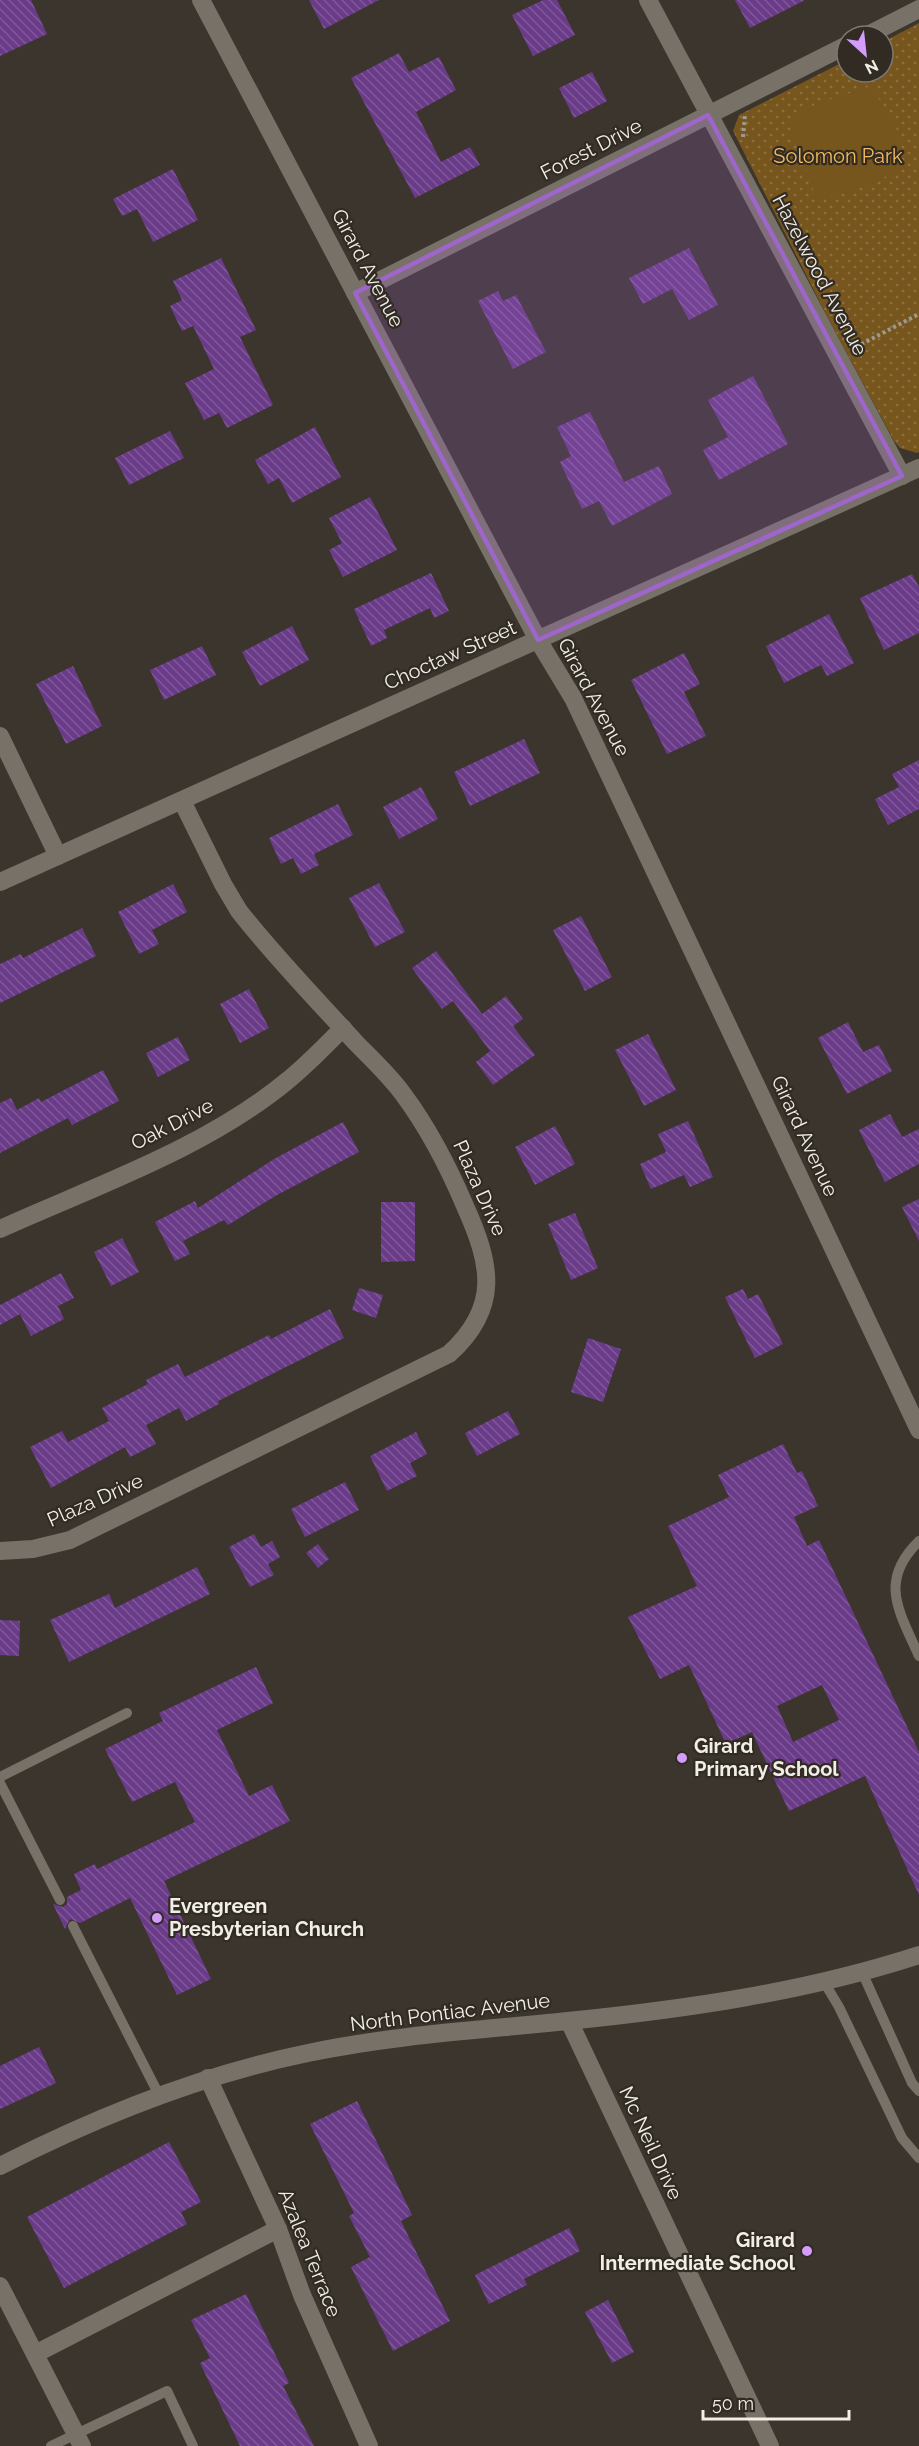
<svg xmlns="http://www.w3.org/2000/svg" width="919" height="2446" font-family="Raleway,sans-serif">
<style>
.grass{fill:url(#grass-dots)}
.garden{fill:#77561d}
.building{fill:url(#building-back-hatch);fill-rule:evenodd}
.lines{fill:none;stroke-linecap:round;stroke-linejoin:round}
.path{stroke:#9e9a93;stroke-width:4;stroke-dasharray:3 3;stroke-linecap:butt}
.lane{stroke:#787168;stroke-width:10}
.street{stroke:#787168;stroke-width:18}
.secondary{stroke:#787168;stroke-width:18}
.marked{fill:#9e66cb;fill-opacity:0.2;stroke:#9e66cb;stroke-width:4.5;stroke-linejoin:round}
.poi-dot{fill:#d49cfc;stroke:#312b23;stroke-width:2}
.labels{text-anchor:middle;stroke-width:4.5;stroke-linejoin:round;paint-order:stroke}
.street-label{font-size:20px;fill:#f1eee8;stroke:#312b23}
.park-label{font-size:20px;fill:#f5bb5f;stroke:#312b23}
.poi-label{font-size:20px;font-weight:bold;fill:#f1eee8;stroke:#312b23;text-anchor:start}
</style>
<defs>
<pattern id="grass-dots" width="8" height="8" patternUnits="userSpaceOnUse" patternTransform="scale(1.5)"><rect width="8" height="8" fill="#77561d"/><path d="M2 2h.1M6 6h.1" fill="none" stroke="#8b6f3e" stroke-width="1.8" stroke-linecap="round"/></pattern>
<pattern id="building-back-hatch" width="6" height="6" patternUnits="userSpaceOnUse" patternTransform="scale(1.5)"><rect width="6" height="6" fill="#6a3b89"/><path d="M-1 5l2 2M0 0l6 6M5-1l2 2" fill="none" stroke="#80589a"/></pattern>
</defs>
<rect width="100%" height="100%" fill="#3b352d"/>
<path class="grass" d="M919,23V452L917,453L900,448L894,441L827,316L733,131L739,115L847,60V72H883V42Z"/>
<path class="garden" d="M871,86L896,126L903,167L874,183L817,200L788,121L816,104Z"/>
<g class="building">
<path d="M0,0H31L47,34L0,56Z"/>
<path d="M309,0H379L324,29Z"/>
<path d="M543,0H557L575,35L533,56L512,15Z"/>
<path d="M735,0H805L750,28Z"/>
<path d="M399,53L409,72L439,57L456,90L416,112L441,162L470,147L480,165L415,198L351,78Z"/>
<path d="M592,72L607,101L574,118L559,88Z"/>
<path d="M173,169L198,220L153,242L137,209L122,216L113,199Z"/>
<path d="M689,248L718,305L689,320L672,289L643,304L629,278Z"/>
<path d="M221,258L256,330L240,337L273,405L227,428L219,413L204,420L185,383L214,369L193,326L182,331L170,306L182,300L173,281Z"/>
<path d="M498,291L503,301L516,295L546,352L513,369L478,301Z"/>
<path d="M753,376L788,444L719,480L703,450L728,437L708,400Z"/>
<path d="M590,412L624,482L659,466L672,494L612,526L599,501L582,509L560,462L571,456L557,427Z"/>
<path d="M315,427L341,477L292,503L279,478L268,484L255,460Z"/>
<path d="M170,431L184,458L129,485L115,458Z"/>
<path d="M370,497L397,550L343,577L329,550L342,543L329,518Z"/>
<path d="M431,573L449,611L434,618L430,608L384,630L387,638L371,646L354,609Z"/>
<path d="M912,574L919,587V633L884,650L860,598Z"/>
<path d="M829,614L854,663L827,676L821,665L784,683L766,646Z"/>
<path d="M292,626L309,660L260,686L242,652Z"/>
<path d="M202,646L216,675L164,700L150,670Z"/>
<path d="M684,653L700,684L684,692L706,736L667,754L631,680Z"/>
<path d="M73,666L102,726L66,744L36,684Z"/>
<path d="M524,739L540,773L470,806L454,772Z"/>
<path d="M919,760V809L888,825L875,799L899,787L892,774Z"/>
<path d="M421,787L438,819L399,839L383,807Z"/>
<path d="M338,804L353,835L314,854L319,865L301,874L293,858L281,864L269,838Z"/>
<path d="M379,883L405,932L375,947L349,898Z"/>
<path d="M173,884L187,912L152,930L159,944L139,954L118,912Z"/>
<path d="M581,916L612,977L585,991L553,930Z"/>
<path d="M82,928L96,956L0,1003V964L21,954L23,958Z"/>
<path d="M436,951L482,1014L506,996L523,1019L513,1026L535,1055L493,1085L476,1062L490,1051L453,1001L442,1009L412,968Z"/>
<path d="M249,989L269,1028L240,1043L220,1004Z"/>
<path d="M848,1022L863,1052L879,1045L892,1071L847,1094L818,1038Z"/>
<path d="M648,1034L676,1090L644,1106L615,1050Z"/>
<path d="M178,1037L190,1060L158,1077L146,1053Z"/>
<path d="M103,1070L119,1101L72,1125L68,1118L0,1153V1103L11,1098L17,1110L39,1098L41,1102Z"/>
<path d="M890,1114L902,1137L919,1129V1164L885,1182L859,1130Z"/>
<path d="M688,1121L713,1177L690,1187L684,1175L651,1189L640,1164L666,1152L658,1134Z"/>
<path d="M343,1122L359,1152L277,1195L228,1225L224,1220L183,1241L190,1254L175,1261L155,1222L195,1201L198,1208L274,1159Z"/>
<path d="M555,1126L575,1164L535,1185L515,1147Z"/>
<path d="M919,1199V1241L902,1207Z"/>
<path d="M381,1202H415V1261L381,1262Z"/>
<path d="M575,1213L598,1268L571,1280L548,1224Z"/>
<path d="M122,1238L139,1272L111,1286L94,1252Z"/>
<path d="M61,1273L74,1298L58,1306L64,1319L31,1336L20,1314L0,1325V1305Z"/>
<path d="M359,1288L383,1295L376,1318L352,1310Z"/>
<path d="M743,1289L748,1299L758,1294L783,1344L755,1358L725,1297Z"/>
<path d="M330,1309L344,1338L218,1401L219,1404L186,1421L179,1408L146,1425L156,1444L130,1457L125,1447L51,1488L30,1447L62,1431L68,1442L109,1421L102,1408L148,1384L146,1380L178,1364L185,1377L269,1335L271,1339Z"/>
<path d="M588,1338L621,1349L603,1402L571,1392Z"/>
<path d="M508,1411L520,1434L477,1456L465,1433Z"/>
<path d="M416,1432L427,1454L410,1463L417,1476L387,1491L370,1456Z"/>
<path d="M783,1444L797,1473L802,1471L818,1506L794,1517L807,1546L819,1540L919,1752V1895L865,1776L789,1811L752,1732L726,1744L689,1665L660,1679L628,1617L697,1586L668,1526L729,1497L718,1475ZM822,1685L839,1720L793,1742L777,1706Z"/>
<path d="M345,1482L359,1510L305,1537L291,1509Z"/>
<path d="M254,1534L261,1547L272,1541L280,1557L268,1564L274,1575L250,1587L229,1547Z"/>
<path d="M318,1544L329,1559L318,1568L306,1553Z"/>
<path d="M197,1567L210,1594L69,1662L50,1620L109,1594L115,1608Z"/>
<path d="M0,1620L20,1621L19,1656L0,1655Z"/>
<path d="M256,1667L273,1703L217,1730L249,1796L272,1785L290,1821L164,1881L211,1979L177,1995L130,1898L80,1923L70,1919L65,1929L53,1904L63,1907L67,1904V1897L81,1890L74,1874L95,1864L97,1869L195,1822L175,1782L132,1802L105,1749L163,1721L159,1713Z"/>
<path d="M39,2047L56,2083L0,2109V2066Z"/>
<path d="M357,2101L412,2215L401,2221L450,2321L393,2351L351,2267L370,2257L349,2216L354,2213L310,2124Z"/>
<path d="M169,2142L201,2202L181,2212L187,2224L64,2288L27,2217Z"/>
<path d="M569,2228L580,2251L524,2279L527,2285L489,2304L475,2275Z"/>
<path d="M246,2294L289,2383L283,2386L314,2446H240L200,2363L210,2358L191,2320Z"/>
<path d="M608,2300L634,2352L612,2363L585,2312Z"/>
</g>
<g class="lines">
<g class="path">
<path d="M743,137L745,115"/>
<path d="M856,347L919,314"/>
</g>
<g class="lane">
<path d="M919,1541C878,1581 899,1611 919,1656"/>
<path d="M0,1777L127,1713"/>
<path d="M0,1783L60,1900"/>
<path d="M73,1926L159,2095"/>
<path d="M862,1972L912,2083L919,2091"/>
<path d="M824,1982L839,2007L902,2138L919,2158"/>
<path d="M51,2446L167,2391L193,2446"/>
</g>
<g class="street">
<path d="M201,0L538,640L573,698L919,1430"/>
<path d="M648,0L902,476"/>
<path d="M866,36L919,9"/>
<path d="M355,293L847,45"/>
<path d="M0,736L58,856"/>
<path d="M0,1229C95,1186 206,1148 287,1081C307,1065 325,1046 343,1028"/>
<path d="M0,1551L33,1549L70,1540L449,1354C501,1307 491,1264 465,1206C448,1166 429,1129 403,1094C390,1076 373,1060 357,1044C317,1000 275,957 239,911L223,884L182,801"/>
<path d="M569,2021L770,2446"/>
<path d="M208,2078L278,2229L302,2295L369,2446"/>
<path d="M0,2166C98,2116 200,2075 308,2053C393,2035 482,2030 568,2021C687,2009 805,1992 919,1955"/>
<path d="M35,2354L278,2229"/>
</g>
<g class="secondary">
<path d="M0,882L919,468"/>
<path d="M0,2286L82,2446"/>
</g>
</g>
<path class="marked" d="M708,115L902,476L538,640L355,293Z"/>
<g class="poi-dot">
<circle cx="682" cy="1758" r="6"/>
<circle cx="157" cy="1918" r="6"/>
<circle cx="807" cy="2251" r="6"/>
</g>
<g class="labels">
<g class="street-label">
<text transform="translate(591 149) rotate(-27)" y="7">Forest Drive</text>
<text transform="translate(368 268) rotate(62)" y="7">Girard Avenue</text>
<text transform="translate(820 275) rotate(62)" y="7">Hazelwood Avenue</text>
<text transform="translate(450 655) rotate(-24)" y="7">Choctaw Street</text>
<text transform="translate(594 697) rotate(62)" y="7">Girard Avenue</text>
<text transform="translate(172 1124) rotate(-27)" y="7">Oak Drive</text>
<text transform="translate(805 1136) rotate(65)" y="7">Girard Avenue</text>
<text transform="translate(480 1188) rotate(66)" y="7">Plaza Drive</text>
<text transform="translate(95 1500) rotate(-24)" y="7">Plaza Drive</text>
<text transform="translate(450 2012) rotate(-7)" y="7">North Pontiac Avenue</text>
<text transform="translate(651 2143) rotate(65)" y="7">Mc Neil Drive</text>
<text transform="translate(310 2253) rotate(68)" y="7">Azalea Terrace</text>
</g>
<g class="park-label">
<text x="838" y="163">Solomon Park</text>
</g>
<g class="poi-label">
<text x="694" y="1753">Girard<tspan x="694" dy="23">Primary School</tspan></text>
<text x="169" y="1913">Evergreen<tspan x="169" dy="23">Presbyterian Church</tspan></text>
<text x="795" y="2247" text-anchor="end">Girard<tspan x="795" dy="23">Intermediate School</tspan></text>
</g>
</g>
<g transform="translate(865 54) rotate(153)"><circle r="28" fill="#312b23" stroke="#7e7972" stroke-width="1.5"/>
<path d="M0-4.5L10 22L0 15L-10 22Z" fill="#d49cfc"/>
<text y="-9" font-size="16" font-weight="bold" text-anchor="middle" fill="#f1eee8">N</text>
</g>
<path d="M703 2410v9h146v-9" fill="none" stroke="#f1eee8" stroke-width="3"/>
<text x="712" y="2410" font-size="18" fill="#f1eee8" stroke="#312b23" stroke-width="4.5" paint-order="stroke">50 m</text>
</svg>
